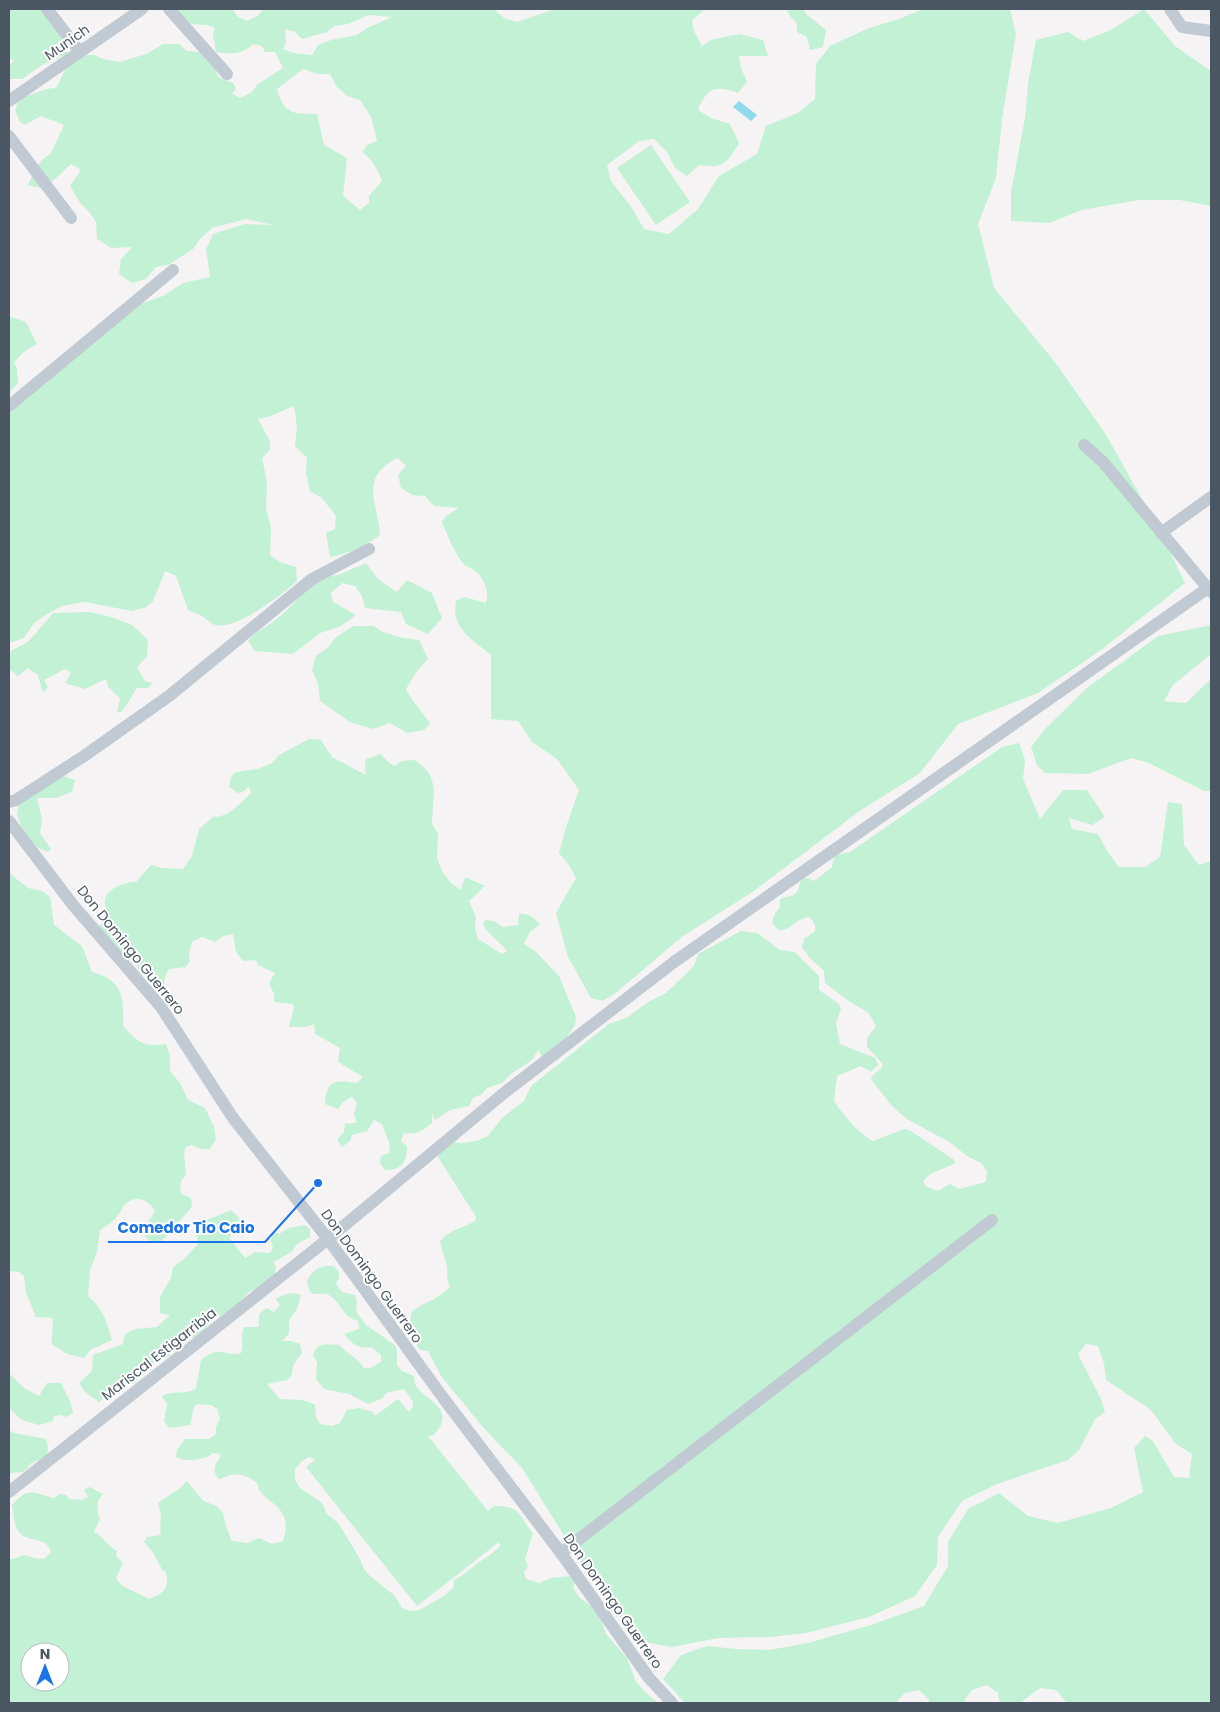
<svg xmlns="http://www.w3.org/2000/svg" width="1220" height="1712" font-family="Poppins,sans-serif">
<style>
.green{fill:#c3f1d5;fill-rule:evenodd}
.water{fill:#90daee}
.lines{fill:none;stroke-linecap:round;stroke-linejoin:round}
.street{stroke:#c1cad2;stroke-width:12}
.labels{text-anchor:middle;stroke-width:4;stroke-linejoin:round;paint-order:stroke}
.street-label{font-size:14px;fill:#4a5661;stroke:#fff}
.leader{fill:none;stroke:#1a73e8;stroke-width:2}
.callout-dot{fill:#1a73e8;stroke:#fff;stroke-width:2}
.callout-label{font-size:15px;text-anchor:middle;font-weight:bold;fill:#1a73e8;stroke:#fff;stroke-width:4;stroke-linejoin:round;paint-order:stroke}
</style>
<rect width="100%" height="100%" fill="#f5f3f3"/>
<g class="green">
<path d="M9,9H44L69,41L67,54L42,65L22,79H9V66L15,59L9,60Z"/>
<path d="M180,9H234V12L238,17L247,21L259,15L263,9H497L496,11L504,18L517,22L555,9H705L692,20L694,31L702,46L711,40L739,34L763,40L768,56H739L741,68L747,82L738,93C716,85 707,87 698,110L711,118L730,124L739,143C727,163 723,169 699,165L687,176L675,168L667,152L654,139L639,141L607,165L611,181L632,208L644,229L669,234L698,209L719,176L757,154L766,126L798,113L815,99L816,64L830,46L869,28L899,19L923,9H1010L1016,34L1002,119L996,178L978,224L994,288L1054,361L1105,433L1161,533L1185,583L1101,650L1038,693L958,724L920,773L861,810L751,893L683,936L613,995L602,1001L591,998L568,957L556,913L576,878L569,865L559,853L566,827L579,790L557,759L532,742L518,721L491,719V655C472,639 451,629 456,601L464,597L486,603C490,593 484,577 475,571C471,567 465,567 462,562C453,550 448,536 442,522L446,516L459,508L434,506L425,496L412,495L401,488L398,475L406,466L398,458C358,477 378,501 380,535C364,547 349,553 330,557L326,533L335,529L336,516L322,498L310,491L306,473L307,458L295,446L297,427L294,406L268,417L258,419L270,441V450L262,458L267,482L266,508L271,528L270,555L280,562L296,567L297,581C281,595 237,630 215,625C211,623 206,619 202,616C198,614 192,612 188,610L176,576L165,571L153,601L146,607L132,611L85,602L62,606L47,614L34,623L24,638L9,643V413L137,305L163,296L183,283L210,277L206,249L213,234L245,224L273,225L246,219L212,228L200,239L193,249L168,265L156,267L146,279L132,283L119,274L121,259L132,247L111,248L97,239L96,222L90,213L80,203L70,186L81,170L71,164L44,189L28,185L34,171L42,160L51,153L64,125L41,116L25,125L20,122L15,110L20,97C33,96 42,88 56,88L66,68L85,55H94L103,59L120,62L146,54L163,44H179L187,51L200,52L213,64L218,77L233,83L236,88L232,94L240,98L251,93L258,84L283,68L275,52H265L262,46L253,44C242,55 231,54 216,52L213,34L215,28L207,25L190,24L177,11ZM368,15L392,17L367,28L357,35L331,40L318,45L312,55L293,53L283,49L286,42L285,29L295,32L302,39L327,32L334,26L348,24ZM303,69L317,74H330L337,87L347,96L360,100L371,117L377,141L367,145L362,152C373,160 377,169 382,181L369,196V203L360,210L343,196L347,158L324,145L317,114C293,114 284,114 277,89Z"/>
<path d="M786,9H803L807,15L826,30L823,47L810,50L807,37L797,32V23L791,17Z"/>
<path d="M1144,9L1175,46L1211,71V206L1180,200H1139L1082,210L1049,223L1011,221V192L1025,118L1028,83L1036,40L1068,32L1083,41L1111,30Z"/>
<path d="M651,145L690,202L656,225L617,168Z"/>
<path d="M9,316L26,322L37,344L25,351L14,362L17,369L18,383L9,393Z"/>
<path d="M366,563L378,579L397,592L407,580L432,593L442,618L428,634L406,624L401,612L365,608L362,596L355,586L342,583L331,593L333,602L356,615L341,626L320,633L293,654L255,651L248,641C255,632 264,628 273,622C290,609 302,595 314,578L338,575Z"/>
<path d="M90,612L111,617L132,625L148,640L147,656L137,667L145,681L152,683L148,688H137C131,696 128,705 121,712H117L120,698L108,687L106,679L85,689L65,683L71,673L65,669L44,680L48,687L43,693L38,675L28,668L18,676L9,669V656L11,651L28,642L53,613Z"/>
<path d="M1211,625V654L1173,685L1164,701L1186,703L1211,679V791H1204L1149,763L1131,758L1088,774L1045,773L1037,765L1031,747L1047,727L1087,688L1158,636Z"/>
<path d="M353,626H373L383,632L403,638L419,640L428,659L417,671L406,689L413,701L430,723L424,730L407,733L390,723L373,729L350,722L320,701L318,684L312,670L316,656L330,646L334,639Z"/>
<path d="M309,739L321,740L332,757L366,775L365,767L366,759L381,754L387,761L394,766L402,761L415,760C442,779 432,796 432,824L438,834L437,857L442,871L451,883L461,890L465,877L485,886L469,901L476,917L475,928L478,939L502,954L507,951C498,940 491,937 483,925L485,920L494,921L503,927L518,925L519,914C528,913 534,918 540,924L530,932L524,944L535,951L559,976L576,1017L575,1025L562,1044L563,1053L558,1060L542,1056L538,1050L532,1060L511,1074L502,1083L487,1088L482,1094L473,1098L469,1106L450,1110L435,1120L432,1114V1123C422,1131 417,1135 404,1133L401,1141L407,1146C407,1163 401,1170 385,1170L380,1163L381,1156L389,1153L390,1145L382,1124L374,1120L367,1131L352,1135L350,1141L342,1147L337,1140L344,1132L345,1123L351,1124L357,1122L354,1114L357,1103L352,1097L343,1102L338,1109L325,1104C326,1079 337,1080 357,1083L363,1077L338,1062L340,1048L315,1034L314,1024L306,1027H289L294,1007L293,1004L274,1002V994L269,983L275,973L258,965L256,960L243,961L236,952L233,934L223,936L215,942L202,937L192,942L189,953L190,961L186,967L169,969L165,976L164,985L158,989L150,985L151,975L139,972L137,964L121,954L99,927L109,915C107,911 104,905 105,899C109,887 126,882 136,882L151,865L162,868L183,869L192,856L199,829L213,817C230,817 240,803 251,793L249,786L245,791L238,793L229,787L231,778L234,773L242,771L258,769L272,763L279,755Z"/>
<path d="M1019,743L1025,760L1023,779L1040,819L1063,790H1087L1105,817L1092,825L1069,818L1072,829L1098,834L1107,851L1119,867H1145L1160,857L1168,802L1182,804L1184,845L1199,865L1211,861V1703H1067L1056,1690L1040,1688L1020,1703H1000L998,1693L987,1685L972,1690L965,1699V1703H929V1700L919,1690L905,1693L895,1703H685L663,1679L681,1655L707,1646L736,1649L769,1650L808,1643L871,1625L924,1606L948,1566V1542L968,1509L999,1493L1028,1516L1058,1523L1111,1508L1143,1492L1134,1448L1145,1436L1153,1441L1174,1477L1189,1478L1192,1454L1176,1444L1151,1410L1106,1380L1104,1363L1098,1346L1086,1344L1078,1354L1101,1399L1105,1412L1095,1419L1079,1450L1068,1460L997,1484L962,1501L938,1537L937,1565L915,1596L869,1617L806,1633L770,1637L718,1638L672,1647L638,1641L588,1574L522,1468L481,1425L441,1376L428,1351L420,1350C409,1335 408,1330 412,1311C425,1302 439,1299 450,1287C446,1279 448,1273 447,1266C445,1257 441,1250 440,1241C453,1228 461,1229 475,1221L476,1217L438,1157L445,1146L453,1142L461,1143L476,1141L488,1136L502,1118L524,1101L531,1086L609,1024L628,1017L648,1002L666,993L694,966L698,954L741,931L757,933L780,950L795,952L819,976V990L839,1004L841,1009L836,1023L840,1044L875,1058L878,1065L871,1072L861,1066L837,1076L834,1101C845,1117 856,1131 873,1141L904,1129L909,1130L953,1159L956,1163L930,1174L923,1181L925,1186L938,1191L950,1184L959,1189L986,1182L987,1171L981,1163L967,1156L951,1143L907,1119L891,1105L871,1079L873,1075L882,1068V1063L867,1047V1038L876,1026L868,1012L853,1004L825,983L824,971L808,956L802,947L804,939L815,931V925L810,917C796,918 794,928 780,931L773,925C772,917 775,913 780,907V899C786,896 795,897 798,890C800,885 799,883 803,879L808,878L813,881C820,878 825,872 832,867C834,853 837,855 850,852L1002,747Z"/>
<path d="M63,776L75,780L72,792L56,798H37L42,819L40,833L51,849L48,852L30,844L21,826L17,814L19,803Z"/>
<path d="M9,873L28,888L42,891L50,897L54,925L82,946L92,972C123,980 124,997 123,1026C139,1043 142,1047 166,1044L170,1056V1071L180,1083L188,1100L205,1108L214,1127L216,1139L210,1149H201L191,1145L186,1147L184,1152L186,1175L181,1181L180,1190L182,1194L191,1198L192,1207C180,1219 171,1235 158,1243C148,1241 143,1237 143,1227L151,1218L155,1211C148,1198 133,1194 123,1207C122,1208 120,1213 119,1214C114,1221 107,1226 100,1230L97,1252L90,1270L88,1296C104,1310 106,1320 112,1340L90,1350L84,1358L67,1354L52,1344C51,1335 54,1327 52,1318L36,1317L26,1293L24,1276L19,1272L9,1271Z"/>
<path d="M231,1210L240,1219L236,1230L231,1233L230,1239L245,1258L255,1252L270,1253L273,1248L271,1241L273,1232L279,1234L289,1228L305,1225L310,1229V1237L297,1244L292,1252L273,1262L276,1267L274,1276L258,1288L249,1292L230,1311L214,1319L197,1338H187L173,1346L170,1356L144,1367L136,1382L112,1391L99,1402L85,1392L79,1383L92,1371L93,1355L123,1344L125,1334L135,1329L157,1327L170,1315L160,1313V1297L171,1278L173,1267L183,1260L198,1244L196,1229L209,1219Z"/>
<path d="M325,1266H334L339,1272V1278L336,1284L342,1292L355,1295L357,1303L356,1311L366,1325L395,1345L397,1349V1365L402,1371L414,1376C414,1379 414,1381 415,1384C421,1397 447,1405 442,1422C441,1427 436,1432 433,1436H428L488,1511L494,1506C522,1506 517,1514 533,1533L525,1559L528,1566L524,1572L526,1579L539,1583L551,1578L571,1576L575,1581L573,1588L580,1598L598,1611L606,1634L627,1658L635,1680L645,1692L658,1703H9V1559H13L24,1555L34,1558L44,1559L51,1552C46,1535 29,1544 19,1532C13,1525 14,1514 12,1505C28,1486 33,1493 54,1498L59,1494L66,1495L70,1499L82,1500L88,1497L84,1490L90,1487L103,1494C96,1502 96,1508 100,1519L94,1532C104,1537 107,1546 117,1551L116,1556L123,1563L116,1578L121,1585L149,1599C165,1592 169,1589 166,1572L163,1571L152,1551L144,1542L147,1537L161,1535L160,1529L161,1516L158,1503L180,1488L187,1481L202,1500L216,1506L223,1513L226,1526L232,1541L248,1543L259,1538L272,1544L283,1541C297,1503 256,1501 258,1484C252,1478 239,1472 231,1475C227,1476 224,1478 219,1479C212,1473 214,1464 220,1458V1454L213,1453C205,1460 185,1463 176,1457L177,1450L185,1439H209L216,1434V1427L220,1419L217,1409L211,1405L197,1404L194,1407L190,1425L169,1428L164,1421L167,1404L162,1396C173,1390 185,1395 196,1389L201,1360C205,1357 210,1353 216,1352C225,1351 229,1356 241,1353C244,1344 240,1335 244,1327H259C258,1317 258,1313 267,1308L274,1312L280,1305L276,1299C284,1294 291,1292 301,1295L297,1309L289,1320V1333L283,1341H291L300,1344L302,1353C296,1361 292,1364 292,1375L287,1380L267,1384L280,1399C293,1400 304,1398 315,1405L316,1417L320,1424L332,1426L340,1423L347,1410L359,1408L373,1412L375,1416L398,1399L409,1412L413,1407V1402L404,1389L386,1393L383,1398L368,1404L349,1394L324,1389L316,1379L317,1363L313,1355C316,1342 328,1344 339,1345C347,1354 357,1357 364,1368H370L381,1362V1355L371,1347C358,1350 352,1343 344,1334L359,1329L358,1321C342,1317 342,1303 329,1295C326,1293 317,1294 313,1294L309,1290L307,1282C311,1272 315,1269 325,1266ZM309,1457L315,1460L306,1467L417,1606L499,1542L500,1546C494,1553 488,1556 481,1561C470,1568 466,1574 454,1580L453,1588L444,1596L419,1610L410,1611L402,1608L395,1596L369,1575L364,1569L360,1559L339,1524L327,1514L322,1503L300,1488L295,1480V1469L302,1461ZM30,1652H60V1682H30Z"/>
<path d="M9,1357L10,1360L9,1373L24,1388L39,1396L47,1383H61L70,1401L73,1413L66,1417L61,1415L54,1416L53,1421L39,1425L22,1420L9,1408Z"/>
<path d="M9,1430L14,1433L46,1439L48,1446L47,1457L31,1463L27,1469L22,1472L9,1473Z"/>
</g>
<path class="water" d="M739,101L757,115L751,121L733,107Z"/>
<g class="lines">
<g class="street">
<path d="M47,9L80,52"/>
<path d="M169,9L227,74"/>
<path d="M1170,9L1182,27L1211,31"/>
<path d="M9,101L142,9"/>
<path d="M9,136L71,218"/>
<path d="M9,406L173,270"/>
<path d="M1084,445L1103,462L1211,592"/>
<path d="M1161,533L1211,497"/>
<path d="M9,802L16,800L84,756L169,696L312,579L369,549"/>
<path d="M9,821L73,905L161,1007L233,1118L328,1239L444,1399L561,1553L649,1678L672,1703"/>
<path d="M9,1492L328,1239L504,1093L674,962L1208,588"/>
<path d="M561,1553L992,1220"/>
</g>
</g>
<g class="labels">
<g class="street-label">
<text transform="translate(67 42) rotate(-35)" y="5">Munich</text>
<text transform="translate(131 950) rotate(51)" y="5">Don Domingo Guerrero</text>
<text transform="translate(372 1276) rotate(54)" y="5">Don Domingo Guerrero</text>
<text transform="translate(159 1354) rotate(-38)" y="5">Mariscal Estigarribia</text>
<text transform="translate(613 1601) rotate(55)" y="5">Don Domingo Guerrero</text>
</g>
</g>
<path class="leader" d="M318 1183L265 1242H108"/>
<circle class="callout-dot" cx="318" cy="1183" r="5"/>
<g class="callout-label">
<text x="186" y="1233">Comedor Tio Caio</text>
</g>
<rect width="1220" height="1712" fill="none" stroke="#4a5661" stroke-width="20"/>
<g transform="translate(45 1667)"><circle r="24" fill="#ffffff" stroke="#b7bbc0"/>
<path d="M0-4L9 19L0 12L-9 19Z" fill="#1a73e8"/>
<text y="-8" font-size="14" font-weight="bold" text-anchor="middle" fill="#4a5661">N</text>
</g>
</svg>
